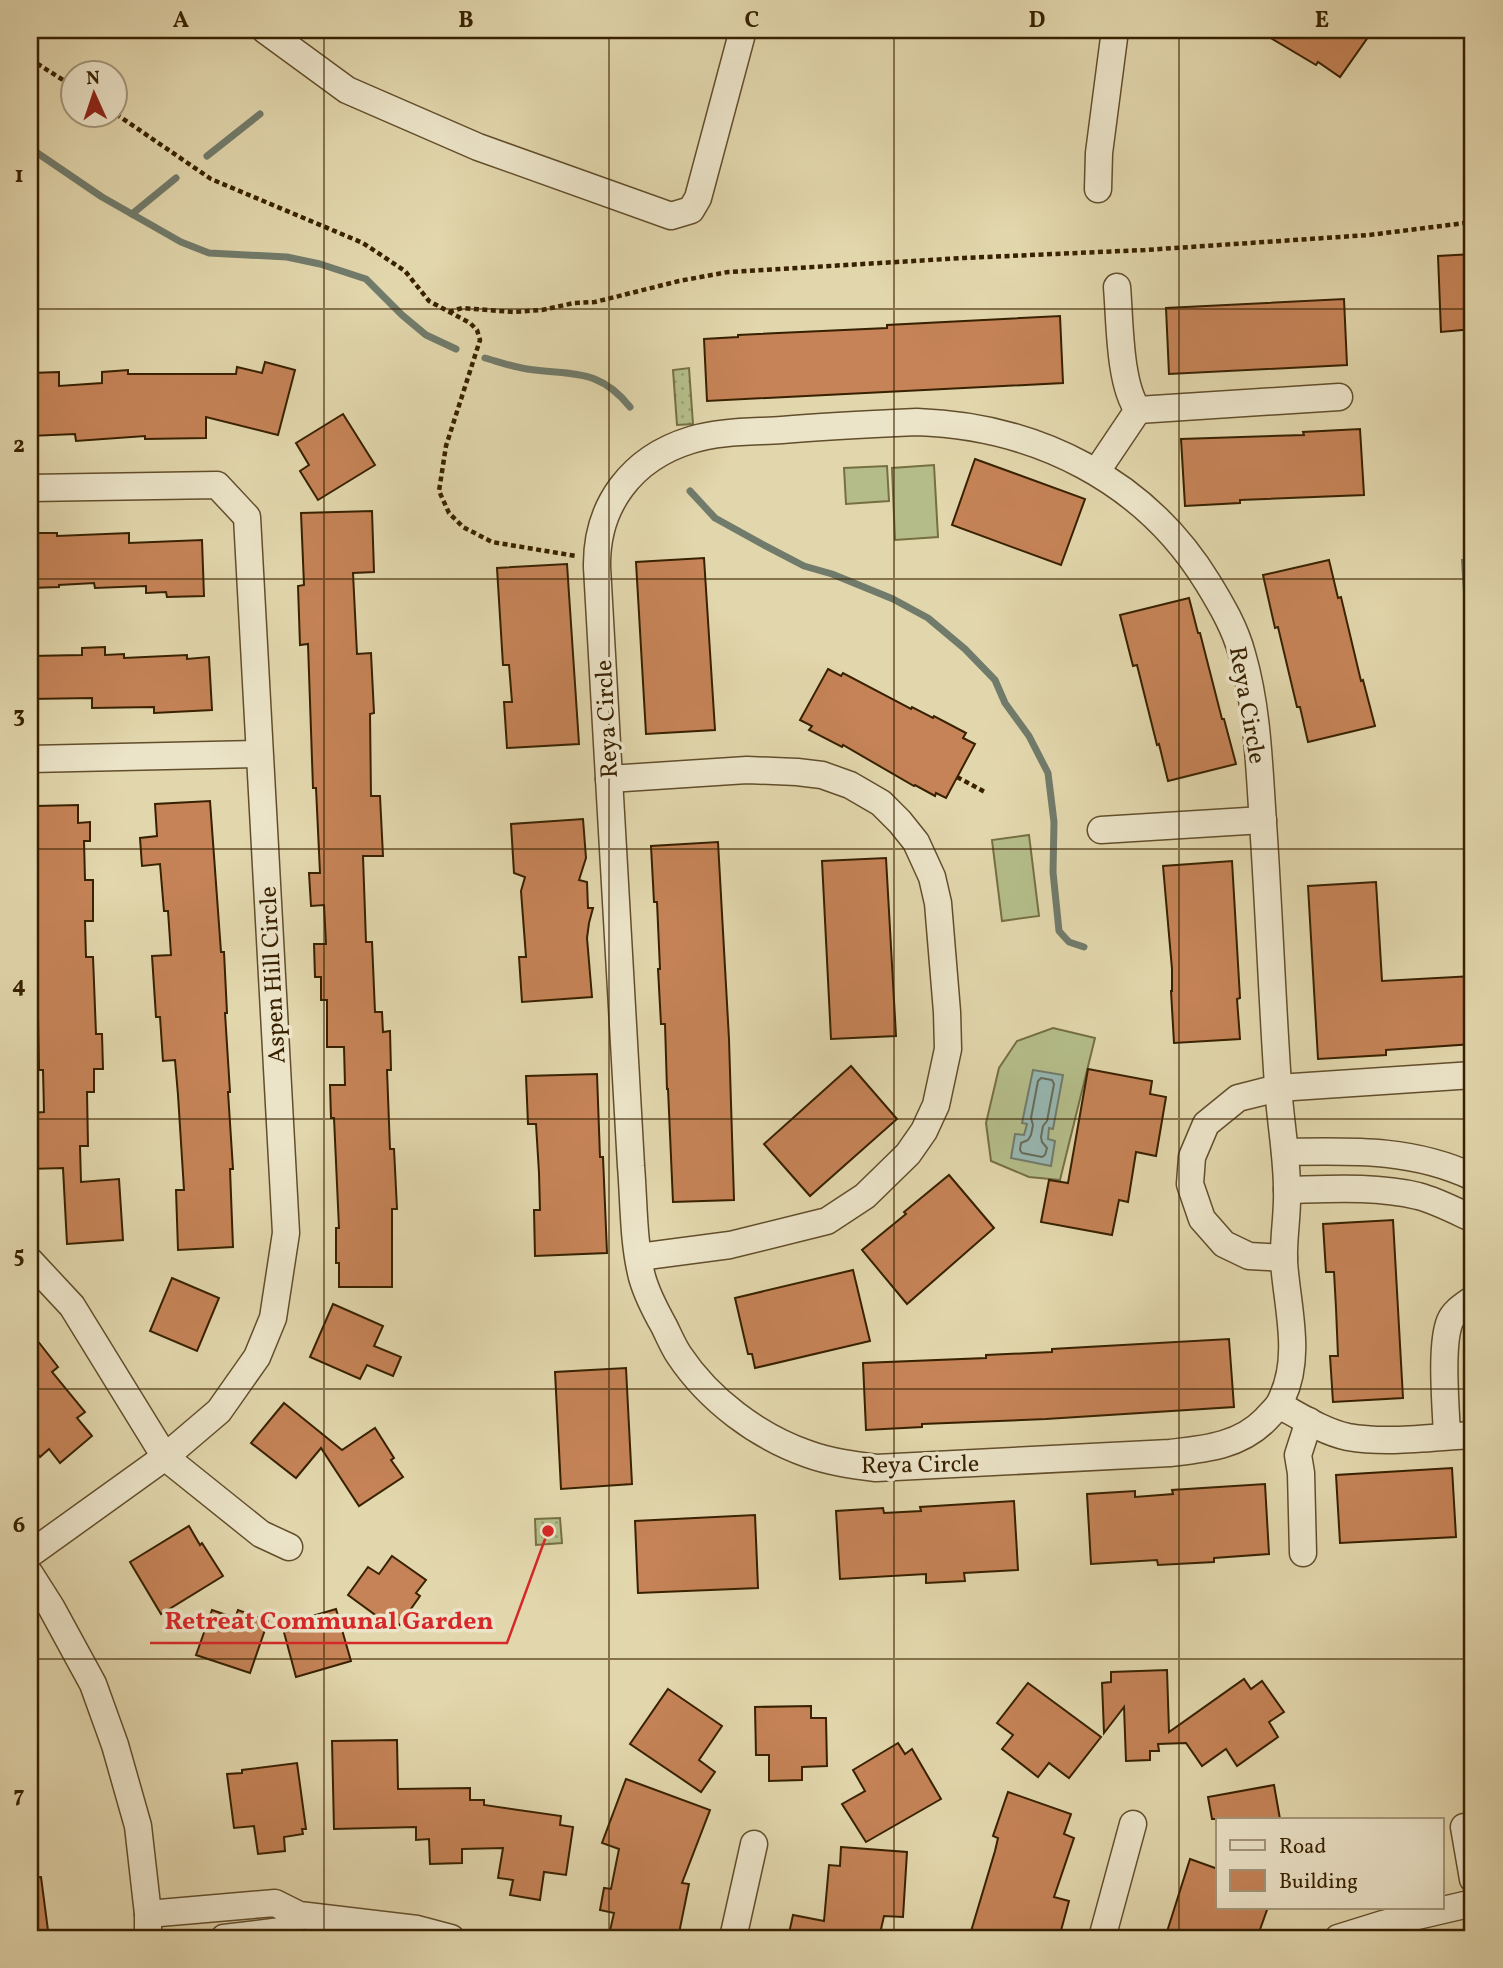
<svg xmlns="http://www.w3.org/2000/svg" width="1503" height="1968" font-family="Vollkorn,serif">
<style>
.green{fill:url(#green-dots);stroke:#766f44;stroke-width:2}
.pitch{fill:#b4bd89;stroke:#766f44;stroke-width:2}
.water{fill:#97b7b2;stroke:#717b6b;stroke-width:2}
.lines{fill:none;stroke-linecap:round;stroke-linejoin:round}
.shore{stroke:#686c59;stroke-width:2}
.stream{stroke:#717b6b;stroke-width:7}
.building{fill:#c58357;stroke:#382100;stroke-width:2}
.minor-casing{stroke:#624e2b;stroke-width:29}
.path{stroke:#382100;stroke-width:4.5;stroke-dasharray:5 3.5;stroke-linecap:butt}
.minor{stroke:#ece4c9;stroke-width:26}
.grid{fill:none;stroke:#382100;stroke-width:2;stroke-opacity:0.55}
.labels{text-anchor:middle;stroke-width:7;stroke-linejoin:round;paint-order:stroke}
.street-label{font-size:24px;fill:#382100;stroke:#ece4c9}
.leader{fill:none;stroke:#d62828;stroke-width:2.5}
.callout-dot{fill:#d62828;stroke:#ece4c9;stroke-width:2.5}
.callout-label{font-size:26px;text-anchor:middle;font-weight:bold;fill:#d62828;stroke:#ece4c9;stroke-width:7;stroke-linejoin:round;paint-order:stroke}
.neatline{fill:none;stroke:#382100;stroke-width:2.5}
.grid-label{font-size:23px;text-anchor:middle;font-weight:bold;fill:#382100}
</style>
<defs>
<pattern id="green-dots" width="8" height="8" patternUnits="userSpaceOnUse" patternTransform="scale(1.75)"><rect width="8" height="8" fill="#b4bd89"/><path d="M2 2h.1M6 6h.1" fill="none" stroke="#9ca274" stroke-width="1.8" stroke-linecap="round"/></pattern>
</defs>
<rect width="100%" height="100%" fill="#e2d6ac"/>
<filter id="stains"><feTurbulence type="fractalNoise" baseFrequency=".00286" numOctaves="4"/><feColorMatrix values="0 0 0 0 .2 0 0 0 0 .09 0 0 0 0 .02 0 0 0 .5 -.17"/></filter>
<radialGradient id="worn" r=".72"><stop offset=".6" stop-color="#630" stop-opacity="0"/><stop offset="1" stop-color="#630" stop-opacity=".3"/></radialGradient>
<g class="green">
<path d="M689,368L693,424L677,425L673,370Z"/>
<path d="M560,1518L562,1543L536,1545L535,1519Z"/>
</g>
<g class="pitch">
<path d="M934,465L938,537L895,540L892,468Z"/>
<path d="M887,466L889,501L846,504L844,468Z"/>
<path d="M1029,835L1039,916L1002,921L992,840Z"/>
<path d="M1053,1028L1095,1038L1060,1180L1029,1177L991,1161L986,1123L999,1068L1017,1041Z"/>
</g>
<g class="water">
<path d="M1473,559V623L1466,624L1462,560Z"/>
<path d="M1033,1070L1063,1075L1053,1129L1049,1128L1048,1139L1055,1141L1051,1166L1011,1158L1015,1134L1024,1135L1027,1124L1022,1123Z"/>
</g>
<g class="lines">
<path class="shore" d="M1041,1078L1052,1080L1054,1084L1047,1121L1043,1126L1041,1137L1042,1142L1047,1148L1045,1155L1042,1157L1022,1153L1020,1150L1021,1143L1028,1140L1031,1135L1033,1125L1031,1118L1038,1081Z"/>
<g class="stream">
<path d="M30,148L102,197L181,242L209,253L287,257L320,264L366,279L402,315L426,335L456,349"/>
<path d="M207,156L260,114"/>
<path d="M132,214L176,178"/>
<path d="M485,358C499,362 513,367 527,369C572,376 598,367 630,407"/>
<path d="M690,491L715,518L762,544L804,566L832,574L893,599L928,618L965,649L995,680L1005,703L1029,736L1048,773L1054,822L1053,872L1059,931L1069,942L1084,947"/>
</g>
</g>
<g class="building">
<path d="M1257,30H1373L1340,77L1318,62L1316,65Z"/>
<path d="M1473,254V329L1441,332L1438,256Z"/>
<path d="M1344,299L1347,365L1169,374L1166,308Z"/>
<path d="M1060,316L1063,383L707,401L704,339L738,337V335L887,328V325Z"/>
<path d="M265,362L295,370L278,435L206,417V438L145,439V436L76,441L75,434L30,436V373L59,372V386L102,383V372L128,370V374H236L237,367L262,373Z"/>
<path d="M343,414L375,465L318,500L300,471L309,465L296,443Z"/>
<path d="M1360,429L1364,495L1240,500V503L1185,506L1181,439L1304,435L1303,432Z"/>
<path d="M975,459L1085,499L1061,565L952,525Z"/>
<path d="M372,511L374,572L353,573L357,654L371,653L374,713L370,714L371,796H380L383,856H363L366,942H372L375,1012H382L383,1032L390,1031L391,1070H387L390,1149H394L397,1209H392V1287H339V1263H336V1228H339L334,1118H331L330,1085H345L344,1047H327V1000H321V977H315L314,944H326L324,905L311,906L309,873H320L316,788H313L308,644L300,645L298,586L304,585L301,513Z"/>
<path d="M30,533H57V536L129,533V543L202,540L204,596L167,597L166,592L146,593V586L95,588L94,583L59,585V587L30,588Z"/>
<path d="M704,558L715,730L646,734L636,562Z"/>
<path d="M1329,560L1338,598L1341,597L1361,681L1363,680L1375,726L1308,742L1300,707H1297L1278,627L1275,628L1263,575Z"/>
<path d="M567,564L579,744L507,748L504,702H512L509,665H503L497,568Z"/>
<path d="M1189,598L1198,633H1200L1222,719H1224L1236,764L1168,781L1159,744L1157,745L1137,665L1133,666L1120,615Z"/>
<path d="M105,647V655L124,654V658L187,655V659L209,657L212,710L154,713V707L92,708V698L30,699V656L82,655V648Z"/>
<path d="M828,669L841,676L843,673L911,709L912,707L933,718L934,716L966,733L963,738L975,744L946,798L936,793L935,796L915,785L914,786L843,745L842,747L809,730L812,726L800,720Z"/>
<path d="M210,801L221,952H224L227,1013H225L230,1092H228L233,1169H230L233,1247L178,1250L176,1190H184L178,1095L175,1060L163,1061L160,1017H156L152,956L171,955L168,911H164L160,864L142,866L140,838L157,836L155,804Z"/>
<path d="M78,805V823L90,822V841H84L85,880H93V921H85L86,957H93L96,1034H102L103,1069H94V1092H87L88,1146H80L81,1182L119,1179L123,1240L67,1244L63,1168L30,1169V1113L44,1112L43,1070H39L38,1018H36L30,828L36,827V806Z"/>
<path d="M583,819L586,858L579,880L587,882L588,908H593L589,923L587,938L592,997L522,1002L519,957H526L521,891L525,877L514,873L511,824Z"/>
<path d="M718,842L729,1039L734,1200L673,1202L668,1089H667L665,1024H661L658,969H660L657,902H654L651,846Z"/>
<path d="M886,858L896,1036L831,1039L822,861Z"/>
<path d="M1232,861L1240,998L1237,999L1240,1039L1174,1043L1171,991H1172V969L1163,866Z"/>
<path d="M1376,882L1382,981L1473,976V1044L1386,1050V1055L1318,1059L1308,886Z"/>
<path d="M851,1066L897,1119L810,1196L764,1144Z"/>
<path d="M1088,1069L1152,1081L1150,1094L1166,1097L1156,1156L1136,1152L1128,1202L1119,1200L1112,1235L1041,1222L1049,1180L1068,1183Z"/>
<path d="M597,1074L600,1157H603L607,1253L535,1256L534,1210H540L539,1173L536,1124H528L526,1076Z"/>
<path d="M949,1175L994,1228L907,1304L862,1250L906,1214L904,1212Z"/>
<path d="M1393,1220L1403,1398L1333,1402L1330,1356H1338L1336,1308L1334,1272H1326L1323,1224Z"/>
<path d="M853,1270L870,1341L755,1368L752,1354H748L735,1298Z"/>
<path d="M172,1278L219,1298L197,1351L150,1331Z"/>
<path d="M333,1304L383,1326L374,1346L401,1357L393,1376L367,1365L360,1379L310,1357Z"/>
<path d="M30,1331L58,1367L52,1372L85,1412L77,1418L92,1436L60,1463L49,1449L40,1457L30,1445Z"/>
<path d="M1229,1339L1234,1407L1046,1419L922,1424V1427L866,1430L863,1363L986,1358V1355L1052,1352V1349Z"/>
<path d="M626,1368L632,1484L561,1489L555,1372Z"/>
<path d="M284,1403L342,1450L375,1428L394,1458L391,1460L403,1477L359,1506L321,1448L296,1478L251,1443Z"/>
<path d="M1452,1468L1456,1537L1340,1543L1336,1475Z"/>
<path d="M1265,1484L1269,1554L1214,1558V1562L1158,1565L1157,1560L1091,1564L1087,1494L1135,1491V1497L1173,1494L1172,1490Z"/>
<path d="M1014,1501L1018,1570L964,1573L965,1581L926,1583V1574L840,1579L836,1511L883,1508L884,1513L921,1511L920,1507Z"/>
<path d="M755,1515L758,1588L638,1593L635,1521Z"/>
<path d="M189,1526L200,1545L202,1543L223,1576L161,1614L130,1562Z"/>
<path d="M392,1556L426,1580L416,1593L420,1596L396,1630L348,1595L368,1567L379,1574Z"/>
<path d="M336,1609L351,1661L296,1677L282,1625Z"/>
<path d="M212,1610L235,1618L238,1610L268,1621L250,1673L196,1655Z"/>
<path d="M1167,1670L1169,1732L1244,1679L1251,1689L1262,1681L1284,1712L1269,1722L1278,1737L1237,1766L1226,1749L1202,1766L1186,1743L1158,1744L1159,1751H1150V1760L1126,1761L1124,1707L1104,1733L1102,1683L1111,1682V1672Z"/>
<path d="M1028,1683L1101,1737L1069,1778L1049,1763L1038,1777L1002,1749L1013,1735L997,1723Z"/>
<path d="M668,1689L722,1726L699,1760L715,1772L701,1792L630,1744Z"/>
<path d="M811,1706V1718H826L827,1766L802,1767V1780L769,1781V1755H756L755,1707Z"/>
<path d="M397,1740L398,1789L470,1788V1800H484V1805L561,1816L560,1825L573,1827L566,1875L544,1872L540,1900L510,1895L513,1880L498,1878L503,1848L462,1849V1863L430,1864L429,1839L416,1840V1827L334,1829L332,1741Z"/>
<path d="M898,1743L905,1754L912,1749L941,1799L866,1842L842,1804L865,1791L853,1770Z"/>
<path d="M297,1763L306,1829H302L303,1834L284,1837L285,1851L258,1854L254,1826L234,1828L227,1774L242,1773V1770Z"/>
<path d="M626,1779L710,1810L682,1883L689,1884L678,1938H624L609,1935L614,1913L600,1910L604,1888L611,1889L619,1849L602,1843Z"/>
<path d="M1274,1785L1280,1819H1212L1208,1797Z"/>
<path d="M1008,1792L1071,1814L1064,1834L1074,1838L1054,1897L1069,1901L1059,1938H969L995,1851L998,1838L993,1836Z"/>
<path d="M841,1847L907,1852L903,1917L884,1916L879,1938H788L793,1915L824,1921L829,1865L840,1866Z"/>
<path d="M1190,1859L1218,1869V1907H1268L1257,1938H1165Z"/>
<path d="M41,1877L49,1938H30V1878Z"/>
</g>
<g class="lines">
<defs>
<g id="minor">
<path d="M265,30L347,90L478,147L671,216L691,210L698,198L743,30"/>
<path d="M1098,189L1099,153L1115,30"/>
<path d="M1117,287C1120,321 1119,384 1138,410L1339,397"/>
<path d="M917,422C1036,426 1145,480 1208,583C1222,606 1235,628 1242,654C1258,709 1259,766 1263,823C1269,910 1272,998 1278,1085C1280,1120 1287,1155 1287,1190C1288,1214 1283,1238 1284,1262C1287,1306 1302,1356 1282,1398C1279,1407 1272,1412 1266,1419C1240,1446 1205,1449 1170,1453L876,1468C853,1465 830,1462 808,1454C757,1436 709,1400 679,1355C673,1346 669,1336 664,1326C655,1310 647,1295 642,1277C633,1242 634,1202 631,1166L597,567C596,505 632,458 691,440C719,431 754,432 782,430C827,426 872,424 917,422Z"/>
<path d="M1097,471L1138,410"/>
<path d="M30,488L217,485L247,517L286,1233L273,1318L257,1357L219,1411L165,1457L30,1554"/>
<path d="M30,759L259,754"/>
<path d="M609,779L747,770L797,772L822,775L850,785L881,803L900,822L916,842L932,877L938,903L947,1012L948,1049L936,1105L924,1131L908,1154L865,1196L827,1221L730,1245L639,1257"/>
<path d="M1101,830L1263,820"/>
<path d="M1285,1152C1351,1151 1411,1148 1473,1177"/>
<path d="M1287,1190C1331,1189 1375,1186 1418,1196C1437,1201 1456,1211 1473,1219"/>
<path d="M1284,1258L1249,1256L1224,1244L1202,1219L1190,1184L1192,1157L1206,1124L1238,1098L1278,1088L1473,1075"/>
<path d="M30,1261L72,1306L165,1457L261,1534L289,1547"/>
<path d="M1279,1405C1301,1417 1324,1432 1348,1437C1387,1444 1434,1437 1473,1435"/>
<path d="M1447,1436C1446,1408 1440,1345 1450,1321C1454,1311 1465,1305 1473,1299"/>
<path d="M1303,1553L1301,1473L1298,1455L1309,1421"/>
<path d="M30,1574L51,1607L93,1684L115,1745L138,1826L148,1914V1938"/>
<path d="M1464,1827L1473,1879"/>
<path d="M148,1914L275,1903L299,1915L417,1929L451,1938"/>
<path d="M224,1938L281,1931L299,1915"/>
<path d="M733,1938L754,1844"/>
<path d="M1102,1938L1133,1824"/>
<path d="M1338,1938L1383,1924L1473,1903"/>
</g>
</defs>
<use href="#minor" class="minor-casing"/>
<g class="path">
<path d="M30,59L74,87"/>
<path d="M116,114L211,179L363,243L405,271L429,301L470,323L477,330L480,340L446,446L439,491L449,513L463,527L492,542L576,556"/>
<path d="M449,312L462,308L513,312L542,310L574,303L595,302L679,281L728,272L964,258L1145,250L1369,235L1473,222"/>
<path d="M957,777L985,792"/>
</g>
<use href="#minor" class="minor"/>
</g>
<path class="grid" d="M324,30V1938M609,30V1938M894,30V1938M1179,30V1938M30,309H1473M30,579H1473M30,849H1473M30,1119H1473M30,1389H1473M30,1659H1473"/>
<g class="labels">
<g class="street-label">
<text transform="translate(1248 705) rotate(80)" y="8">Reya Circle</text>
<text transform="translate(606 719) rotate(-93)" y="8">Reya Circle</text>
<text transform="translate(272 975) rotate(-93)" y="8">Aspen Hill Circle</text>
<text transform="translate(920 1464) rotate(-1)" y="8">Reya Circle</text>
</g>
</g>
<path class="leader" d="M548 1531L507 1643H150"/>
<circle class="callout-dot" cx="548" cy="1531" r="7"/>
<g class="callout-label">
<text x="329" y="1629">Retreat Communal Garden</text>
</g>
<rect width="1503" height="1968" fill="none" stroke="#e2d6ac" stroke-width="77"/>
<rect x="1216" y="1818" width="228" height="91" fill="#ece4c9" stroke="#a49679" stroke-width="2"/>
<rect x="1230" y="1840" width="35" height="10" fill="#ece4c9" stroke="#a49679" stroke-width="2"/>
<text x="1279" y="1853" font-size="21" fill="#382100">Road</text>
<rect x="1230" y="1870" width="35" height="21" fill="#c58357" stroke="#a49679" stroke-width="2"/>
<text x="1279" y="1888" font-size="21" fill="#382100">Building</text>
<g transform="translate(94 94) rotate(357)"><circle r="33" fill="#ece4c9" stroke="#a49679" stroke-width="2"/>
<path d="M0-5L12 26L0 18L-12 26Z" fill="#8f2418"/>
<text y="-10" font-size="19" font-weight="bold" text-anchor="middle" fill="#382100">N</text>
</g>
<rect x="38" y="38" width="1426" height="1892" class="neatline"/>
<g class="grid-label">
<text x="181" y="27">A</text>
<text x="466" y="27">B</text>
<text x="752" y="27">C</text>
<text x="1037" y="27">D</text>
<text x="1322" y="27">E</text>
<text x="19" y="182">1</text>
<text x="19" y="452">2</text>
<text x="19" y="722">3</text>
<text x="19" y="992">4</text>
<text x="19" y="1262">5</text>
<text x="19" y="1532">6</text>
<text x="19" y="1802">7</text>
</g>
<rect width="100%" height="100%" filter="url(#stains)"/>
<rect width="100%" height="100%" fill="url(#worn)"/>
</svg>
